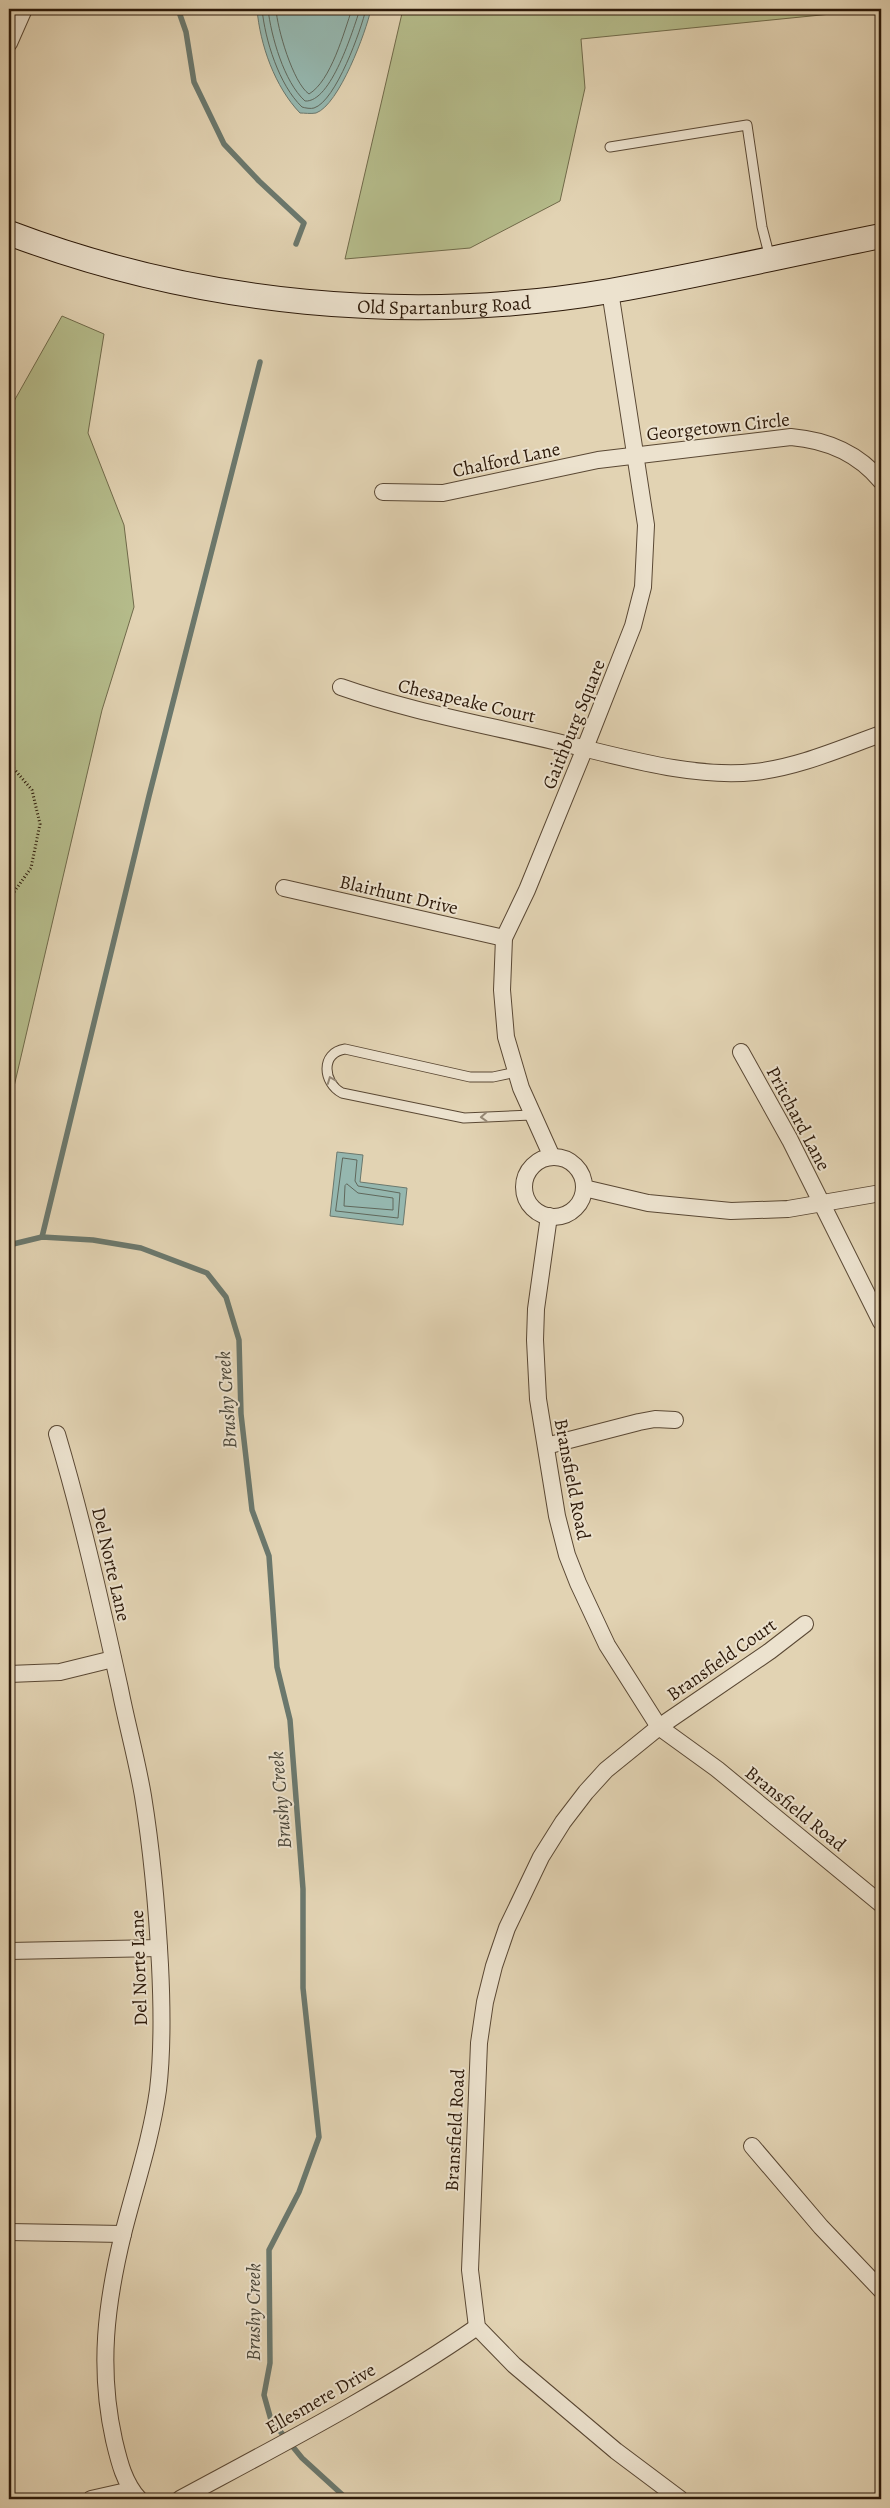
<svg xmlns="http://www.w3.org/2000/svg" width="890" height="2508" font-family="Alegreya,serif">
<style>
.green{fill:#b5bc8b;stroke:#706a4a}
.water{fill:#95b7af;stroke:#6b786d}
.lines{fill:none;stroke-linecap:round;stroke-linejoin:round}
.shore{stroke:#60685c;stroke-width:1}
.stream{stroke:#6b786d;stroke-width:5.5}
.lane-casing{stroke:#5a4834;stroke-width:11}
.street-casing{stroke:#5a4834;stroke-width:18}
.secondary-casing{stroke:#2c1909;stroke-width:26}
.path{stroke:#2c1909;stroke-width:3;stroke-dasharray:1 2.5;stroke-linecap:butt}
.lane{stroke:#ece2ce;stroke-width:9}
.street{stroke:#ece2ce;stroke-width:16}
.secondary{stroke:#ece2ce;stroke-width:24}
.oneway{stroke:#968875}
.labels{text-anchor:middle;stroke-width:4;stroke-linejoin:round;paint-order:stroke}
.street-label{font-size:19px;fill:#2c1909;stroke:#ece2ce}
.water-label{font-size:20px;font-style:italic;fill:#4c483b;stroke:#ece2ce}
</style>
<rect width="100%" height="100%" fill="#e2d3b3"/>
<filter id="stains"><feTurbulence type="fractalNoise" baseFrequency=".004" numOctaves="4"/><feColorMatrix values="0 0 0 0 .2 0 0 0 0 .09 0 0 0 0 .02 0 0 0 .5 -.17"/></filter>
<radialGradient id="worn" r=".72"><stop offset=".6" stop-color="#630" stop-opacity="0"/><stop offset="1" stop-color="#630" stop-opacity=".3"/></radialGradient>
<g class="green">
<path d="M403,9H881L581,39L585,88L560,201L470,248L345,259Z"/>
<path d="M62,316L104,334L88,433L124,525L134,607L102,710L9,1108V410Z"/>
</g>
<g class="water">
<path d="M257,9H371C366,32 339,105 316,113C311,114 304,113 300,113C275,87 260,45 257,9Z"/>
<path d="M337,1152L363,1155L360,1182L407,1188L403,1225L330,1216Z"/>
</g>
<g class="lines">
<g class="shore">
<path d="M262,9C265,40 279,85 302,107C305,108 311,109 314,108C336,101 361,30 366,9"/>
<path d="M268,9C271,36 284,82 305,101C331,103 353,30 360,9"/>
<path d="M276,9C277,28 293,83 309,94C331,81 344,32 352,9"/>
<path d="M343,1158L357,1160L355,1181L358,1186L400,1193L398,1218L336,1211Z"/>
<path d="M347,1184L358,1193L393,1198V1210L344,1206L345,1186Z"/>
</g>
<g class="stream">
<path d="M178,9L186,32L194,82L224,144L259,181L304,223L296,244"/>
<path d="M42,1237L149,796L260,362"/>
<path d="M9,1245L42,1237L93,1240L141,1248L207,1273L226,1297L239,1340L241,1414L252,1510L269,1556L277,1667L290,1720L303,1889V1988L319,2137L299,2192L269,2250L270,2363L264,2395L271,2420L302,2458L347,2499"/>
</g>
<defs>
<g id="lane">
<path d="M610,147L747,125L762,227L770,258"/>
<path d="M516,1072L493,1077H470L345,1049C320,1053 323,1083 342,1093L464,1118L532,1115"/>
</g>
<g id="street">
<path d="M9,43L24,9"/>
<path d="M383,492L443,493L598,460L791,437C826,440 858,453 881,481"/>
<path d="M341,687C409,711 482,724 553,741C616,755 690,779 755,772C799,767 839,749 881,734"/>
<path d="M284,888L504,938"/>
<path d="M741,1052L790,1140L881,1322"/>
<path d="M552,1157L521,1088L506,1037L502,990L504,938L527,890L585,748L633,626L643,587L646,525L610,291"/>
<circle cx="554" cy="1187" r="30"/>
<path d="M584,1188L648,1203L731,1211L788,1209L881,1193"/>
<path d="M549,1216L536,1309L535,1340L538,1399L557,1516L567,1555L578,1583L607,1645L659,1727L717,1769L881,1904"/>
<path d="M57,1434C82,1518 101,1603 120,1689C127,1725 137,1760 143,1796C152,1852 157,1908 160,1965C162,2006 163,2049 158,2090C151,2140 135,2186 123,2234C106,2304 98,2368 114,2440C119,2461 124,2483 139,2499"/>
<path d="M546,1446L639,1422L655,1419L675,1420"/>
<path d="M9,1674L60,1672L113,1659"/>
<path d="M9,1951L159,1948"/>
<path d="M752,2146L821,2227L881,2290"/>
<path d="M9,2232L123,2234"/>
<path d="M91,2499L131,2490"/>
<path d="M180,2499C280,2445 383,2392 477,2327"/>
<path d="M680,2499L616,2451L514,2365L477,2327L470,2270L479,2043L485,2002L494,1966L507,1928L541,1857L563,1822L586,1792L606,1770L659,1727L770,1651L805,1624"/>
</g>
<g id="secondary">
<path id="s1" d="M9,233C199,305 410,325 610,291C701,275 791,254 881,236"/>
</g>
</defs>
<use href="#lane" class="lane-casing"/>
<use href="#street" class="street-casing"/>
<use href="#secondary" class="secondary-casing"/>
<path class="path" d="M9,763L32,790L40,824L31,868L9,899"/>
<use href="#lane" class="lane"/>
<use href="#street" class="street"/>
<use href="#secondary" class="secondary"/>
</g>
<defs><path id="oneway-chevron" d="M-2-3.5L2.5 0L-2 3.5" fill="none" stroke-width="1.6" stroke-linecap="round" stroke-linejoin="round" transform="scale(1.25)"/></defs>
<g class="oneway">
<use href="#oneway-chevron" transform="translate(331 1080) rotate(-111)"/>
<use href="#oneway-chevron" transform="translate(484 1117) rotate(177)"/>
</g>
<g class="labels">
<g class="street-label">
<text dy="7" stroke="none"><textPath href="#s1" startOffset="444">Old Spartanburg Road</textPath></text>
<text transform="translate(718 426) rotate(-6)" y="7">Georgetown Circle</text>
<text transform="translate(506 459) rotate(-12)" y="7">Chalford Lane</text>
<text transform="translate(467 700) rotate(13)" y="7">Chesapeake Court</text>
<text transform="translate(573 724) rotate(-68)" y="7">Gaithburg Square</text>
<text transform="translate(399 894) rotate(13)" y="7">Blairhunt Drive</text>
<text transform="translate(799 1118) rotate(62)" y="7">Pritchard Lane</text>
<text transform="translate(573 1479) rotate(79)" y="7">Bransfield Road</text>
<text transform="translate(112 1564) rotate(77)" y="7">Del Norte Lane</text>
<text transform="translate(721 1659) rotate(-35)" y="7">Bransfield Court</text>
<text transform="translate(796 1808) rotate(39)" y="7">Bransfield Road</text>
<text transform="translate(138 1968) rotate(-92)" y="7">Del Norte Lane</text>
<text transform="translate(454 2130) rotate(-87)" y="7">Bransfield Road</text>
<text transform="translate(320 2398) rotate(-30)" y="7">Ellesmere Drive</text>
</g>
<g class="water-label">
<text transform="translate(226 1400) rotate(-94)" y="7">Brushy Creek</text>
<text transform="translate(280 1800) rotate(-95)" y="7">Brushy Creek</text>
<text transform="translate(253 2312) rotate(-90)" y="7">Brushy Creek</text>
</g>
</g>
<rect width="890" height="2508" fill="none" stroke="#e2d3b3" stroke-width="30"/>
<rect x="10" y="10" width="870" height="2488" fill="none" stroke="#2c1909" stroke-width="2.5"/>
<rect x="15" y="15" width="860" height="2478" fill="none" stroke="#2c1909"/>
<rect width="100%" height="100%" filter="url(#stains)"/>
<rect width="100%" height="100%" fill="url(#worn)"/>
</svg>
